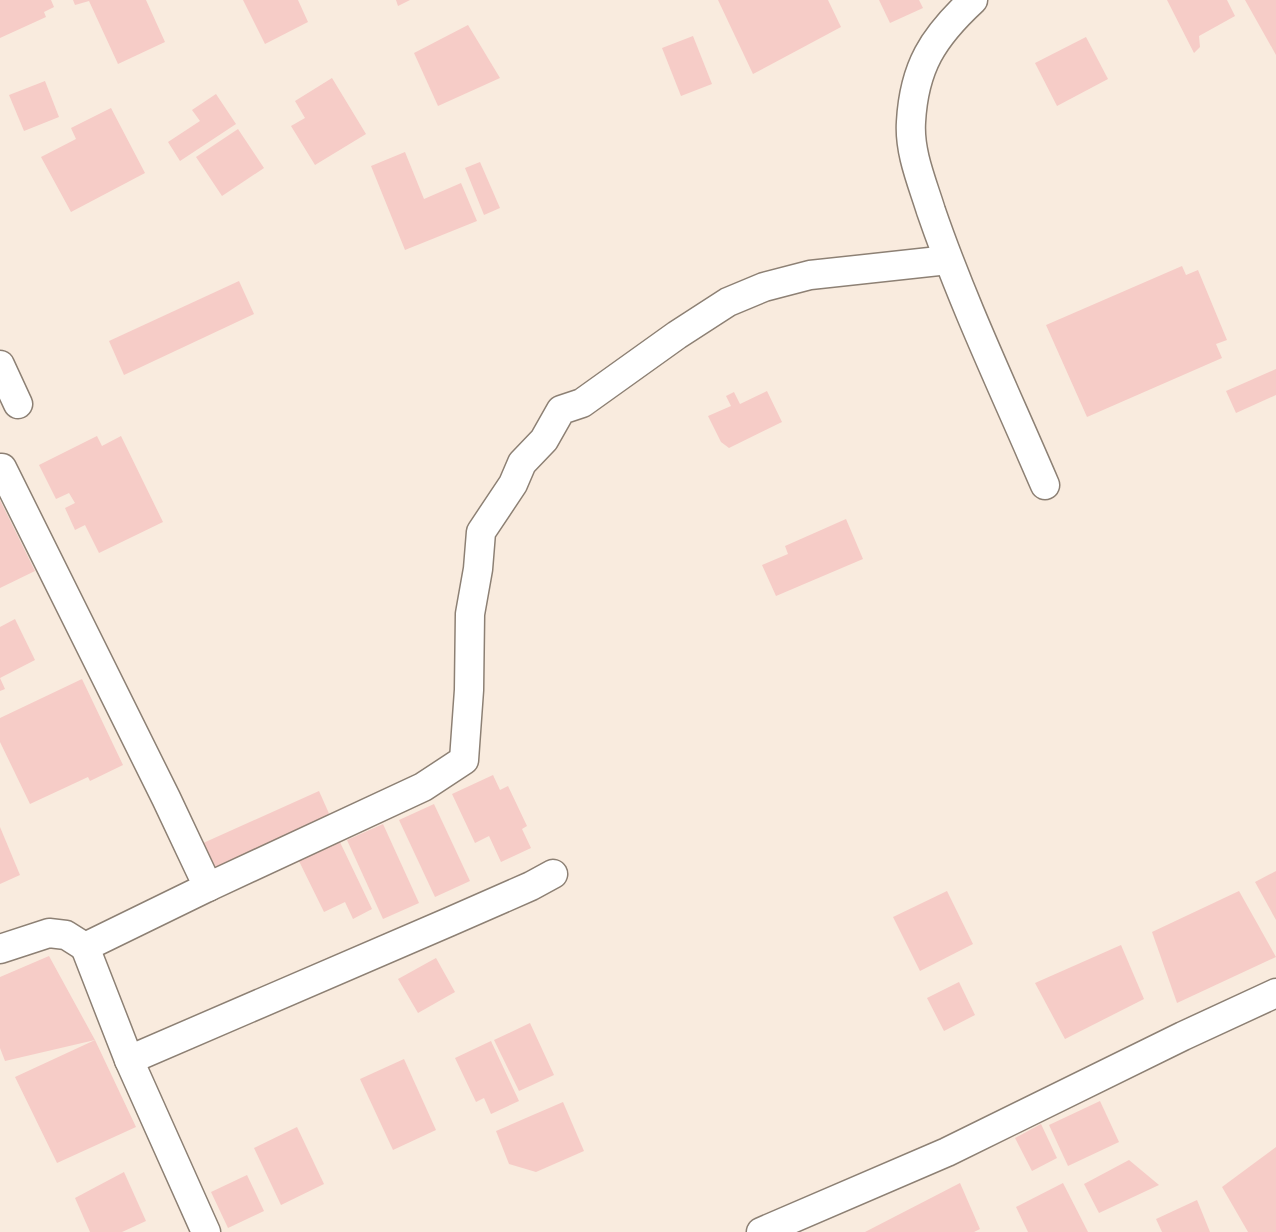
<svg xmlns="http://www.w3.org/2000/svg" width="1276" height="1232" font-family="'Playfair Display',serif">
<style>
.building{fill:#f6ccc7}
.lines{fill:none;stroke-linecap:round;stroke-linejoin:round}
.street-casing{stroke:#8d8074;stroke-width:31}
.street{stroke:#fff;stroke-width:28}
</style>
<rect width="100%" height="100%" fill="#f9ebde"/>
<g class="building">
<path d="M0,0H51L54,7L44,12L46,17L0,38Z"/>
<path d="M73,0H146L165,42L118,64L89,1L75,5Z"/>
<path d="M243,0H298L308,22L265,44Z"/>
<path d="M396,0H410L398,6Z"/>
<path d="M718,0H828L841,27L753,74Z"/>
<path d="M879,0H919L923,8L890,23Z"/>
<path d="M1167,0H1227L1235,16L1199,36L1200,47L1194,53Z"/>
<path d="M1245,0H1276V55Z"/>
<path d="M468,25L500,78L438,106L414,53Z"/>
<path d="M693,36L712,84L681,96L662,48Z"/>
<path d="M1086,37L1108,79L1057,106L1035,63Z"/>
<path d="M332,78L366,134L315,165L291,126L305,118L295,101Z"/>
<path d="M45,81L59,117L24,131L9,95Z"/>
<path d="M216,94L236,124L180,161L168,142L200,121L192,110Z"/>
<path d="M111,108L145,173L71,212L41,157L76,139L71,128Z"/>
<path d="M238,129L264,168L222,196L196,157Z"/>
<path d="M405,152L424,199L461,183L477,221L405,250L371,166Z"/>
<path d="M480,162L500,208L484,215L465,168Z"/>
<path d="M1182,266L1186,275L1198,270L1227,340L1216,344L1222,358L1087,417L1046,325Z"/>
<path d="M239,281L254,314L124,375L109,341Z"/>
<path d="M1276,369V395L1236,413L1226,391Z"/>
<path d="M767,391L782,422L729,448L721,442L708,416L731,406L726,396L734,392L740,404Z"/>
<path d="M97,436L102,446L121,436L163,522L99,553L85,525L75,530L65,508L75,503L69,493L56,499L39,465Z"/>
<path d="M0,500L35,571L0,588Z"/>
<path d="M846,519L863,559L776,596L762,565L788,554L785,546Z"/>
<path d="M15,619L35,660L0,678V627Z"/>
<path d="M0,678L5,689L0,691Z"/>
<path d="M82,679L123,765L90,781L88,777L30,804L0,742V718Z"/>
<path d="M493,775L500,790L508,786L527,826L522,829L531,848L501,862L489,836L475,843L452,794Z"/>
<path d="M319,791L331,818L212,871L201,844Z"/>
<path d="M434,804L470,881L435,897L399,820Z"/>
<path d="M383,824L419,903L383,919L347,840Z"/>
<path d="M0,827L20,875L0,884Z"/>
<path d="M338,838L372,909L353,919L345,902L324,912L297,857Z"/>
<path d="M1276,871V920L1255,882Z"/>
<path d="M947,891L973,944L920,971L893,917Z"/>
<path d="M1239,891L1276,957L1177,1003L1152,932Z"/>
<path d="M1121,945L1144,999L1065,1039L1035,983Z"/>
<path d="M49,956L95,1040L136,1127L57,1163L15,1077L95,1040L5,1061L0,1048V977Z"/>
<path d="M436,958L455,992L418,1013L398,979Z"/>
<path d="M959,982L975,1015L944,1031L927,998Z"/>
<path d="M530,1023L554,1075L519,1091L494,1040Z"/>
<path d="M491,1041L519,1101L491,1114L484,1098L476,1102L455,1058Z"/>
<path d="M404,1059L436,1130L393,1150L360,1079Z"/>
<path d="M1100,1101L1119,1142L1068,1166L1049,1125Z"/>
<path d="M563,1102L584,1151L536,1172L509,1164L496,1131Z"/>
<path d="M1041,1124L1057,1158L1032,1171L1015,1138Z"/>
<path d="M297,1127L324,1184L281,1205L254,1148Z"/>
<path d="M1276,1147V1232H1248L1222,1187Z"/>
<path d="M1129,1160L1159,1185L1099,1213L1084,1184Z"/>
<path d="M124,1172L146,1221L122,1232H90L75,1198Z"/>
<path d="M247,1175L264,1211L228,1228L211,1192Z"/>
<path d="M960,1183L980,1229L974,1232H865Z"/>
<path d="M1063,1183L1088,1232H1028L1016,1207Z"/>
<path d="M1197,1200L1210,1232H1162L1156,1219Z"/>
</g>
<g class="lines">
<defs>
<g id="street">
<path d="M973,0C933,37 914,67 911,122C909,152 922,182 931,211C963,304 1006,394 1045,485"/>
<path d="M0,365L18,404"/>
<path d="M2,468L166,798L208,887L85,947L129,1060L206,1232"/>
<path d="M208,887L423,787L464,760L469,690L470,614L478,569L481,532L513,484L522,463L544,440L561,410L582,403L677,335L728,302L764,287L810,275L948,260"/>
<path d="M0,949L49,933L66,935L85,947"/>
<path d="M129,1060L449,922L531,886L553,874"/>
<path d="M761,1232L947,1152L1183,1036L1276,993"/>
</g>
</defs>
<use href="#street" class="street-casing"/>
<use href="#street" class="street"/>
</g>
</svg>
